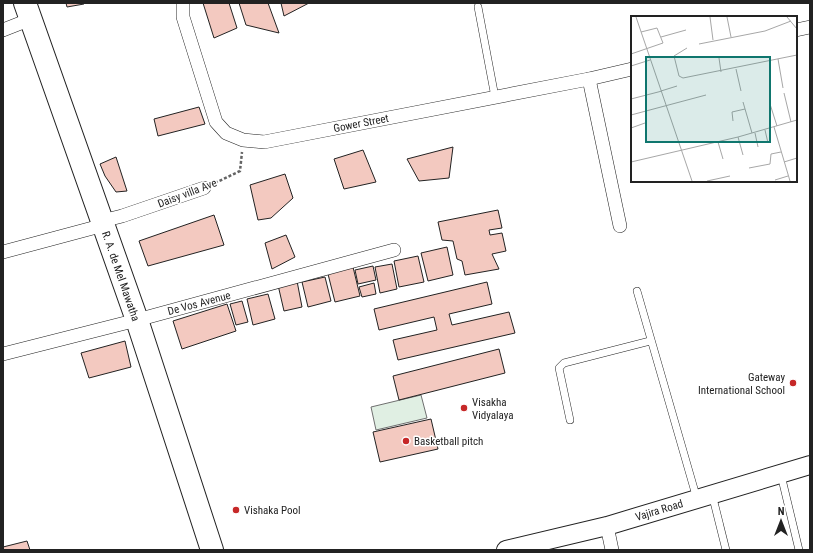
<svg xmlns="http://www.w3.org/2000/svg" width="813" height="553" font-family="'Roboto Condensed',sans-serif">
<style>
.green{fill:#e0efe3;stroke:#6f6f6f}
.building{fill:#f3c9c0;stroke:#222}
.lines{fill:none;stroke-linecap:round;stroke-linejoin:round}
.service-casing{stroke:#222;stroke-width:8}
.minor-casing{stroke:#222;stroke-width:14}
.secondary-casing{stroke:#222;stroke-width:20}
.trunk-casing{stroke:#222;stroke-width:24}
.path{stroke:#646464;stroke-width:2.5;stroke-dasharray:3 2;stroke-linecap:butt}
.service{stroke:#fff;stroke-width:7}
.minor{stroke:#fff;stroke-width:13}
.secondary{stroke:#fff;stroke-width:18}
.trunk{stroke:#fff;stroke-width:22}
.poi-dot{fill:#c62828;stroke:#fff;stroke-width:1.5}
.labels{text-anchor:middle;stroke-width:3;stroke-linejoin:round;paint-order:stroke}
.street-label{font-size:11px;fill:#222;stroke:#fff}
.poi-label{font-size:11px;fill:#222;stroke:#fff;text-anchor:start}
.inset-road{fill:none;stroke:#a7a7a7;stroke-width:1}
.view{fill:#0f766e;fill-opacity:0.15;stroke:#0f766e;stroke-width:2}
.inset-edge{fill:none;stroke:#222;stroke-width:2}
</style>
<rect width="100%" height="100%" fill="#fff"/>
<path class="green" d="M421,395L427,418L376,430L371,407Z"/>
<g class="building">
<path d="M66,3H84V4L67,7Z"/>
<path d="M203,3H229L237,28L214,38Z"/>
<path d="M239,3H268L279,33L246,25Z"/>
<path d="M281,3H309L284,16Z"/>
<path d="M199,107L205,124L158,136L154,119Z"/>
<path d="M453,147L449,178L419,181L407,159Z"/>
<path d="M363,150L376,182L344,189L334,159Z"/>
<path d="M116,157L127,191L116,192L105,176L100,164Z"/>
<path d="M285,174L293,198L271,218L258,220L250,185Z"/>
<path d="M498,210L502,228L489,230L490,235L502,233L506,251L492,254L499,269L465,275L462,261L457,259L453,241L442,240L438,222Z"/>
<path d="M214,215L224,245L148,266L139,241Z"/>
<path d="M286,235L295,257L272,269L265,243Z"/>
<path d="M447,247L453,275L428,281L421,253Z"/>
<path d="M418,256L424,282L399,287L394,261Z"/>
<path d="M392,264L397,289L380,293L375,267Z"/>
<path d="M373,266L376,280L358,284L355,270Z"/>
<path d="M353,267L360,296L335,302L328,274Z"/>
<path d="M325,277L331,301L308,307L302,282Z"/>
<path d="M297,281L302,307L284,311L278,285Z"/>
<path d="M487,282L492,304L449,314L452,325L509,312L515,333L398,360L393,340L437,330L434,317L379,330L374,309Z"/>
<path d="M374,283L376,294L362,297L359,287Z"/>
<path d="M268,294L275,319L253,325L247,299Z"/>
<path d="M242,301L248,322L236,325L230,304Z"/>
<path d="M227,304L236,331L182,349L173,321Z"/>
<path d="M125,341L131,367L89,378L81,353Z"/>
<path d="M499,349L505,373L399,400L393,376Z"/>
<path d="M431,419L438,449L380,462L373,432Z"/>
<path d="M27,541L30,550H3V547Z"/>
</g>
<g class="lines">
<defs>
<g id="service">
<path d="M478,7L495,97"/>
<path d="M637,291L697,499"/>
<path d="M570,420L559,368L564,363L650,341"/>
<path d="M781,475L799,550"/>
<path d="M712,494L726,550"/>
</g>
<g id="minor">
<path d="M183,3V17L216,122L226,133L243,140L264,142L589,79L632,69"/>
<path d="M3,30L31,19"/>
<path d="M796,30L810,27"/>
<path d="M589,79L620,226"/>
<path d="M102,221L122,216L204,188"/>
<path d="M3,252L104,225"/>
<path d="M3,354L137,320L394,250"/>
<path d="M607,526L612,550"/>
</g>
<path id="secondary" d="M506,550L607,526L810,465"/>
<path id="trunk" d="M25,3L137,320L212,550"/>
</defs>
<use href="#service" class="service-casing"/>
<use href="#minor" class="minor-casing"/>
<use href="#secondary" class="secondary-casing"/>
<use href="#trunk" class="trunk-casing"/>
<path class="path" d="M215,183L240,171L242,152"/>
<use href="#service" class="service"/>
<use href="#minor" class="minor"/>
<use href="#secondary" class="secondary"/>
<use href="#trunk" class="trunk"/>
</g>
<g class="poi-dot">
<circle cx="793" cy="383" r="4"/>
<circle cx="464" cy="408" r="4"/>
<circle cx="406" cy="441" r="4"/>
<circle cx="236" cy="510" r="4"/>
</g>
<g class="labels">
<g class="street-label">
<text transform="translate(361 123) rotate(-11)" y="4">Gower Street</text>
<text transform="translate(187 193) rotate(-21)" y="4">Daisy villa Ave</text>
<text transform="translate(121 276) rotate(71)" y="4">R. A. de Mel Mawatha</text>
<text transform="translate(199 303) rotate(-15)" y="4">De Vos Avenue</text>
<text transform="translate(659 510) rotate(-17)" y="4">Vajira Road</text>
</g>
<g class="poi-label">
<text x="785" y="381" text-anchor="end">Gateway<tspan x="785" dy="13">International School</tspan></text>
<text x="472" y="406">Visakha<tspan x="472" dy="13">Vidyalaya</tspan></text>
<text x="414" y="445">Basketball pitch</text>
<text x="244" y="514">Vishaka Pool</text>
</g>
</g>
<g transform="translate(631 16)">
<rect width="166" height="166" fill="#fff"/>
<path class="inset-road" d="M5,1L61,165M79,1L82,24M96,1L100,21M156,1L166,13M30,21L55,14M68,28L134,15L160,5M56,32L43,40L48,60L52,62L166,39M0,38L32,27L26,12L10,16M88,42L90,56M147,43L152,72M0,50L19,44M105,53L110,75M30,75L46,70M153,77L160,106M0,83L31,75M112,86L121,117M139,88L146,110M0,99L75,79M102,105L101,96L114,93M143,111L159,165M0,112L14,107M134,114L137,127M124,117L127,131M107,121L112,139M87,126L92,143M0,146L107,121L166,104M153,146L166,142M118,152L139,148L140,138L150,136M144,164L157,160M76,165L99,160"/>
<path class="view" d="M15,41H139V126H15Z"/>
<rect width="166" height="166" class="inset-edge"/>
</g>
<rect width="813" height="553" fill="none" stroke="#222222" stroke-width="8"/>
<g transform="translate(781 521)" stroke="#ffffff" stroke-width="3" paint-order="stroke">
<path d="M0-3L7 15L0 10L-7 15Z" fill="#222222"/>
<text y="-6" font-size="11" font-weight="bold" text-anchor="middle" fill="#222222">N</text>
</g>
</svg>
